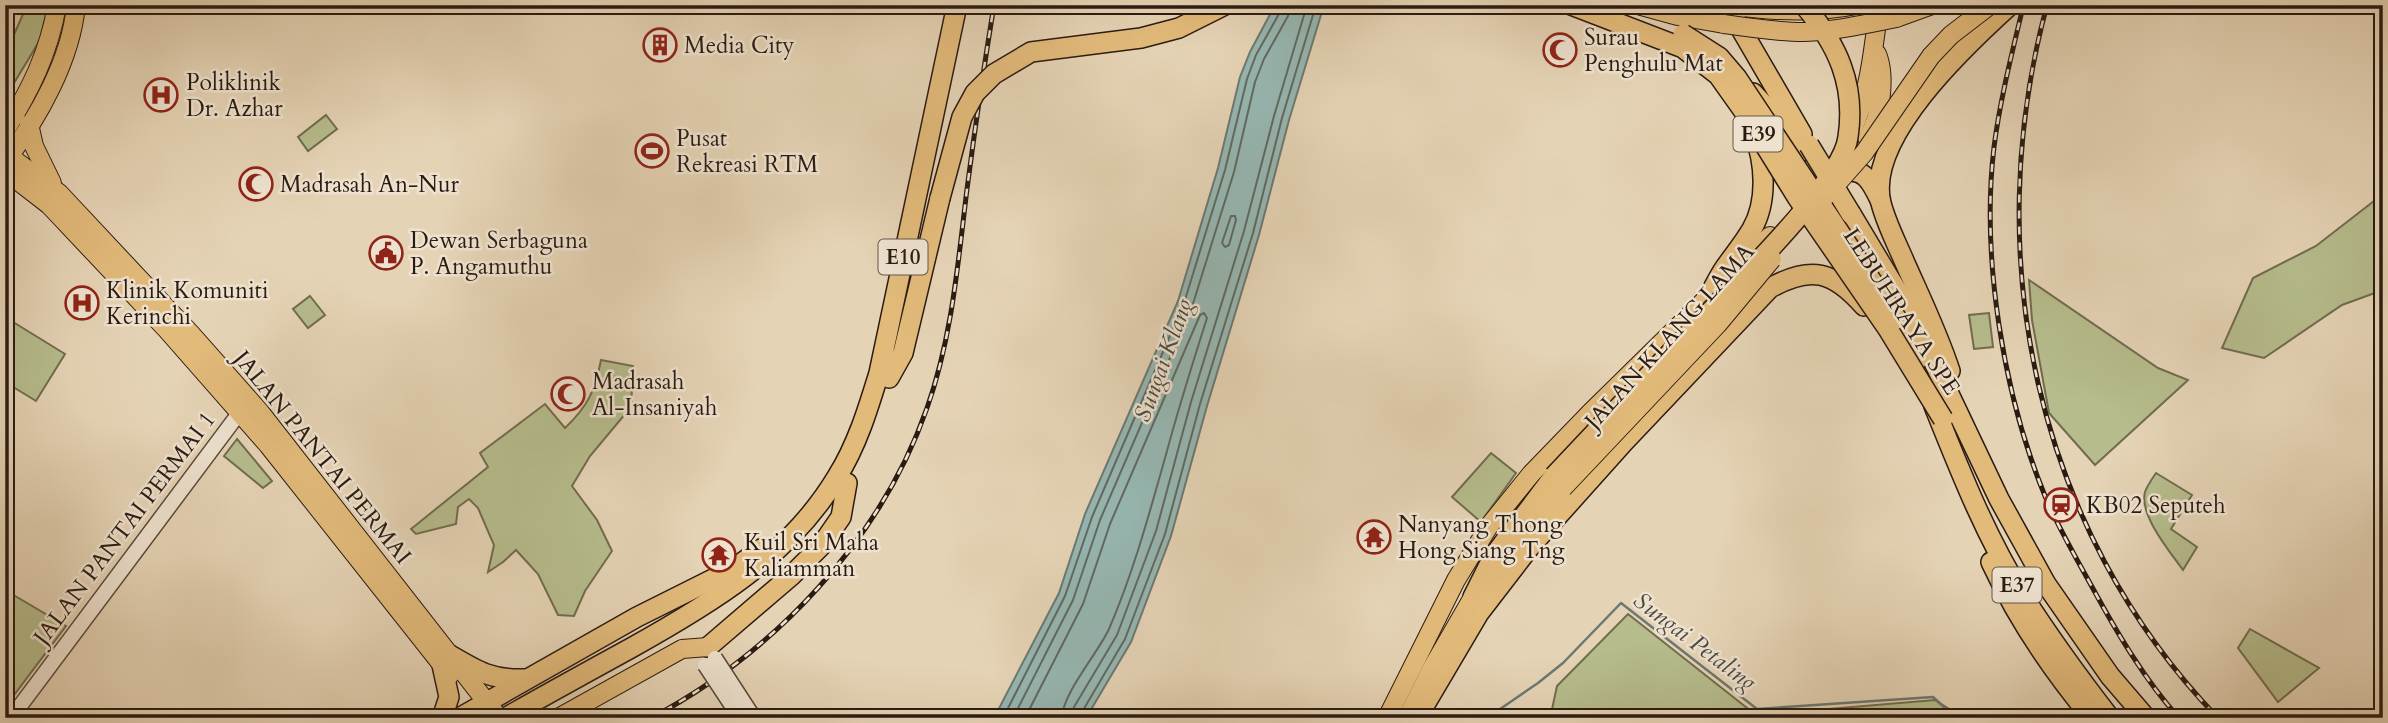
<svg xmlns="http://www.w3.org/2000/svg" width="2388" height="723" font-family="Cardo,serif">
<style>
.green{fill:#b6bc8c;stroke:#706c4f;stroke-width:2}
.water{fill:#96b7b2;stroke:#6b7972;stroke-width:2}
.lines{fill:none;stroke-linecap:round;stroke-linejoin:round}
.shore{stroke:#606962;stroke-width:2}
.stream{stroke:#6b7972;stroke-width:2.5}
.minor-casing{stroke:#59493b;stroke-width:17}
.major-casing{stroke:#2a1b12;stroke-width:20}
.highway-casing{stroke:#2a1b12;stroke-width:22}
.minor{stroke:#eee2cf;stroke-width:14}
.major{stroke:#e2ba7a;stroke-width:18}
.highway{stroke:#e2ba7a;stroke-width:19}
.rail-casing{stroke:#2a1b12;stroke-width:5}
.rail{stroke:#eee2cf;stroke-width:2.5;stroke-dasharray:8;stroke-linecap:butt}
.minor-bridge-casing{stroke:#59493b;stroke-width:17;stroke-linecap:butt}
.major-bridge-casing{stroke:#2a1b12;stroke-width:20;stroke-linecap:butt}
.highway-bridge-casing{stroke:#2a1b12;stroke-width:22;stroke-linecap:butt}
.minor-bridge{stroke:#eee2cf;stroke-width:14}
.major-bridge{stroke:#e2ba7a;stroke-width:18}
.highway-bridge{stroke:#e2ba7a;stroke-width:19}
.labels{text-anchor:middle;stroke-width:5;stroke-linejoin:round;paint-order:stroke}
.shield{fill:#eee2cf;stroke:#65574b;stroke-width:2}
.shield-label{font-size:21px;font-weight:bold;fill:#2a1b12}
.poi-label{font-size:23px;fill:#2a1b12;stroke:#eee2cf;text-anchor:start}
.street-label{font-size:23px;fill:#2a1b12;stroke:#eee2cf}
.water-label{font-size:24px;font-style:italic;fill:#4a4a42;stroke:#eee2cf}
</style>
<rect width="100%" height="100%" fill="#e5d3b5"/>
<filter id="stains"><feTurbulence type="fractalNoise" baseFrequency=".00286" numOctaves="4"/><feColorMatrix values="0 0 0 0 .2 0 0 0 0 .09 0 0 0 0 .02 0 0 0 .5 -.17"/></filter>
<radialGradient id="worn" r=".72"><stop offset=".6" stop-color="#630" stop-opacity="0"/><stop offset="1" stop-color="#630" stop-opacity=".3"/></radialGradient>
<g class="green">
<path d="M27,5H49L40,40L5,98V55Z"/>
<path d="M326,115L337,129L308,151L298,137Z"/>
<path d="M2383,194V290L2342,305L2264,358L2222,348L2253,278L2316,246Z"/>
<path d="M2029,280L2158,368L2188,380L2095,465L2049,413L2032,320Z"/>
<path d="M310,296L325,315L308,328L293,309Z"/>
<path d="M1989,313L1993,347L1974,349L1969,315Z"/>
<path d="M5,317L65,354L36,401L5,382Z"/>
<path d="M601,360L633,366L631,407L590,456L572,486L597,520L612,551L585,591L574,616L558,615L538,574L516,550L503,562L488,572L494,545L478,508L469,499L458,507L456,524L416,534L411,529L488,467L480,453L545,404L565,428C588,406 595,391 601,360Z"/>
<path d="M237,439L272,481L263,488L224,456Z"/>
<path d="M1491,453L1516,473L1481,522L1452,497Z"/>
<path d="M2156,473L2192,495L2171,529L2197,547L2183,570C2170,552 2139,515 2145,492C2147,486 2152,479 2156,473Z"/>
<path d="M5,590L66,626L5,707Z"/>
<path d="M1628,614L1756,715L1935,700L1963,718H1559L1551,714L1557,686Z"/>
<path d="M2250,629L2319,668L2278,702L2238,648Z"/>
</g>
<path class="water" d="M1275,5H1324L1289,120L1259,235L1207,406L1171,536L1131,642L1086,718H994L1059,593L1085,514L1178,301L1218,168L1240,77L1250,52Z"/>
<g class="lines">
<g class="shore">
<path d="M1231,216H1235L1236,220L1229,245L1225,247L1222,243Z"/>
<path d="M1003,718L1065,596L1092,517L1184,303L1225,170L1247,79L1256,55L1280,12L1281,5"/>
<path d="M1013,718L1073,600L1100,520L1192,307L1234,172L1255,82L1264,59L1288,16L1290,5"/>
<path d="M1025,718L1083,604L1110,524L1200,315L1204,313L1207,318C1193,362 1179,406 1167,451C1150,511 1134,571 1109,629C1098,653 1062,694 1062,718"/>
<path d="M1072,718L1074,707L1117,635L1156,531L1191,402L1244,231L1274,116L1307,5"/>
<path d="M1081,718L1082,712L1125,639L1165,534L1200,404L1253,233L1282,118L1316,5"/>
</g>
<path class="stream" d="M1487,718L1538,683L1563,663L1621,603L1757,709L1933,697L1956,718"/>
<defs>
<path id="minor" d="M11,718L246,404"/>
<g id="major">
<path d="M1638,5L1678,16L1724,24"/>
<path d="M1727,5C1769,11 1814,14 1856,5"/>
<path d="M1896,18L1932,5"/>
<path d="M29,124L34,146L52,183"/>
<path d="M5,131C30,90 49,53 57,5"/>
<path d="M1852,131C1869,95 1874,45 1879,5"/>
<path d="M1867,138C1881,119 1886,76 1877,54"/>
<path d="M5,153L59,193L192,335L260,412L499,718"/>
<path d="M5,162C38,118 71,60 76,5"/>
<path d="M5,171L49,205L167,330L268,445L450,675"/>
<path d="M558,718L682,649L708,647"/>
<path d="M1387,718L1456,580L1489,526L1531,474L1589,414L1770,236"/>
<path d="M1407,718L1432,668L1473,597L1563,488"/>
</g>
<g id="highway">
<path d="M1727,5L1802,134"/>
<path d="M1753,93L1782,124L1801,152"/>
<path d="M1842,173C1863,165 1872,183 1880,200"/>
<path d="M1851,214L1911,314L1999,499L2046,584L2110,676L2146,718"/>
<path d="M1708,298C1713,289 1718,278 1724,269C1733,256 1744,243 1752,229C1768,201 1765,162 1754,134"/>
<path d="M1889,304L1916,362"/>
<path d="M1950,371C1938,334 1921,299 1905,263C1897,244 1886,223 1881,203C1865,138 1966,45 2010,5"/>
<path d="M889,378L903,353L940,198"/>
<path d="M1934,406C1960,471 1986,537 2023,596C2050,638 2079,678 2110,718"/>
<path d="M1991,562C2017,618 2052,670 2092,718"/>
<path d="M1473,597L1493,557L1554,476"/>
<path d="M708,647L791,576L821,546L841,517L847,483"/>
<path d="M450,655C477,671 491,680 524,679"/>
<path d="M442,718L449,697L442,665"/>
<path d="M459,718L637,617L735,568L761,549"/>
<path d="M505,718C547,694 589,671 631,648C710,604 789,557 837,477C857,445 868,409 879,373L957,5"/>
<path d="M1417,718L1479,613L1529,548L1624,442L1770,288C1811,265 1833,271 1864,306"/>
</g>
</defs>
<use href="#minor" class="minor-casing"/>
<use href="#major" class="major-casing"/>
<use href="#highway" class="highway-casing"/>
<use href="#minor" class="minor"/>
<use href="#major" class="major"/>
<use href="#highway" class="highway"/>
<defs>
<g id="rail">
<path d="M2047,5C1979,256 2035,528 2218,718"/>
<path d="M2023,7C2012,53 2000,100 1994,147C1981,256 2003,394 2045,496C2058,527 2075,556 2091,585C2116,631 2144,679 2179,718"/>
<path d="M651,718C774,653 881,540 927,408C952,338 958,262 967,189C975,128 984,66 994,5"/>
</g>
</defs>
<use href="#rail" class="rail-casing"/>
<use href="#rail" class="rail"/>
<defs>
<g id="minor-bridge">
<path d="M715,658L754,718"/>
<path d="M705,665L740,718"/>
</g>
<g id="major-bridge">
<path d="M1724,24C1751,28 1777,32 1804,32C1835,31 1866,24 1896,18"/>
<path d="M1827,195L1864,153L1931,56L1951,35L1990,5"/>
<path d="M1563,488L1718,324L1772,259"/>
</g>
<g id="highway-bridge">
<path d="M1571,5L1683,48L1718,75L1745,113L1797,197L1888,329L1943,419"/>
<path d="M1683,34L1719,57L1737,78L1897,319"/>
<path d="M1809,145L1851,214"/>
<path d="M940,198L962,117L975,93L994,74L1031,52L1141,38L1179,28L1225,5"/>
<path d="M1554,476C1602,425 1651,373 1700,322C1734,286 1843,181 1848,137C1856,84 1837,44 1804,5"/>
</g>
</defs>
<use href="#minor-bridge" class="minor-bridge-casing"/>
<use href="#major-bridge" class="major-bridge-casing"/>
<use href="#highway-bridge" class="highway-bridge-casing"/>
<use href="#minor-bridge" class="minor-bridge"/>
<use href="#major-bridge" class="major-bridge"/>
<use href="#highway-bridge" class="highway-bridge"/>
</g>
<defs>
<symbol id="building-ring" viewBox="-11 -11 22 22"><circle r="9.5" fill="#eee2cf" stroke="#8f2418" stroke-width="1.5"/><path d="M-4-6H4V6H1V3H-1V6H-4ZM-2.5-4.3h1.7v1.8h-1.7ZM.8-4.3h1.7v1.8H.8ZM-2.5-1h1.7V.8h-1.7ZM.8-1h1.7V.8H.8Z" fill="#8f2418"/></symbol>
<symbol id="mosque-ring" viewBox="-11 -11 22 22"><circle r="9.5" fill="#eee2cf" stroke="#8f2418" stroke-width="1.5"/><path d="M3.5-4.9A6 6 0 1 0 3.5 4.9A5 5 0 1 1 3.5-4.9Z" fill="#8f2418"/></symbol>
<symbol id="hospital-ring" viewBox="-11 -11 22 22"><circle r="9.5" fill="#eee2cf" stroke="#8f2418" stroke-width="1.5"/><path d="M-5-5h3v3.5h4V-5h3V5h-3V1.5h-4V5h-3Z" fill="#8f2418"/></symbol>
<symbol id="stadium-ring" viewBox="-11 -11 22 22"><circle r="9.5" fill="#eee2cf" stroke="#8f2418" stroke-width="1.5"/><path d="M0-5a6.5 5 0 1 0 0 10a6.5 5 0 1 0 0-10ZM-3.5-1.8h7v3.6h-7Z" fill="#8f2418"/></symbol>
<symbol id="civic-ring" viewBox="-11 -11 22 22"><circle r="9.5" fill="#eee2cf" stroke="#8f2418" stroke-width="1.5"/><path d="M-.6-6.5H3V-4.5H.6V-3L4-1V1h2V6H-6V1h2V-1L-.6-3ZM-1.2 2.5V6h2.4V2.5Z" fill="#8f2418"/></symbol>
<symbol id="station-ring" viewBox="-11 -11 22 22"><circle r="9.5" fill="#eee2cf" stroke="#8f2418" stroke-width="1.5"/><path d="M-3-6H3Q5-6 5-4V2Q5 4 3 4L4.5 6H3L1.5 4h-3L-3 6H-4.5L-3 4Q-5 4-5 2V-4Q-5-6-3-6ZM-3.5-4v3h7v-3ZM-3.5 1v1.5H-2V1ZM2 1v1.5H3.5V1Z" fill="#8f2418"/></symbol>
<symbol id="temple-ring" viewBox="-11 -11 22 22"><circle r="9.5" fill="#eee2cf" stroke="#8f2418" stroke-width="1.5"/><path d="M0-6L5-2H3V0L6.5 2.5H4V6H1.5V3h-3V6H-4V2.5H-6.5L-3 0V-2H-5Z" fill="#8f2418"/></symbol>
</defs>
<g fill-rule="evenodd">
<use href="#building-ring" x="641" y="26" width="38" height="38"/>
<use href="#mosque-ring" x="1541" y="31" width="38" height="38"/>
<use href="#hospital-ring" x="142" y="76" width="38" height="38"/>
<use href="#stadium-ring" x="633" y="132" width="38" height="38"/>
<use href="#mosque-ring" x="237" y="165" width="38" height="38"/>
<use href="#civic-ring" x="367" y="234" width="38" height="38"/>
<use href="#hospital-ring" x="63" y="284" width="38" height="38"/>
<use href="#mosque-ring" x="549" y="375" width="38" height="38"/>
<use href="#station-ring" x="2042" y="486" width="38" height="38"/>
<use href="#temple-ring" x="1355" y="518" width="38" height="38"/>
<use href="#temple-ring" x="700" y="536" width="38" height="38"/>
</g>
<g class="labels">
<g class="shield">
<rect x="1733.5" y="116.5" width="49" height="35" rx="5"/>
<rect x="878.5" y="239.5" width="49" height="35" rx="5"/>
<rect x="1992.5" y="567.5" width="49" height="35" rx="5"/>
</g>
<g class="shield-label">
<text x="1758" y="141">E39</text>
<text x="903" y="264">E10</text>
<text x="2017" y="592">E37</text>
</g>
<g class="poi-label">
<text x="1584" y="45">Surau<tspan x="1584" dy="26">Penghulu Mat</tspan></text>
<text x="684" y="53">Media City</text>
<text x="186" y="90">Poliklinik<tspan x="186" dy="26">Dr. Azhar</tspan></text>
<text x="676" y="146">Pusat<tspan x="676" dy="26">Rekreasi RTM</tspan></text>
<text x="280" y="192">Madrasah An-Nur</text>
<text x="410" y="248">Dewan Serbaguna<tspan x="410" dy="26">P. Angamuthu</tspan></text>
<text x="106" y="298">Klinik Komuniti<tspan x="106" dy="26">Kerinchi</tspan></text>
<text x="592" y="389">Madrasah<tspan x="592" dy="26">Al-Insaniyah</tspan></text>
<text x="2086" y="513">KB02 Seputeh</text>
<text x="1398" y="532">Nanyang Thong<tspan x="1398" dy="26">Hong Siang Tng</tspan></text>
<text x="744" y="550">Kuil Sri Maha<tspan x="744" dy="26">Kaliamman</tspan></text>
</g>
<g class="street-label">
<text transform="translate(1902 311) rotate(57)" y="8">LEBUHRAYA SPE</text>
<text transform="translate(1669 336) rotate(-48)" y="8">JALAN KLANG LAMA</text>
<text transform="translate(323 457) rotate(51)" y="8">JALAN PANTAI PERMAI</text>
<text transform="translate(124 528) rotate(-53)" y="8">JALAN PANTAI PERMAI 1</text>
</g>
<g class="water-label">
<text transform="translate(1163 360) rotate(-70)" y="8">Sungai Klang</text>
<text transform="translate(1695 641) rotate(37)" y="8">Sungai Petaling</text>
</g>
</g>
<rect width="2388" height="723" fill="none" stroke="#e5d3b5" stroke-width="28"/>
<rect x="7" y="7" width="2374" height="709" fill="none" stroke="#2a1b12" stroke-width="3.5"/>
<rect x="14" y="14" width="2360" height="695" fill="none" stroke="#2a1b12" stroke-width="2"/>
<rect width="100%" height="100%" filter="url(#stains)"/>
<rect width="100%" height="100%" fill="url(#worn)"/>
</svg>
